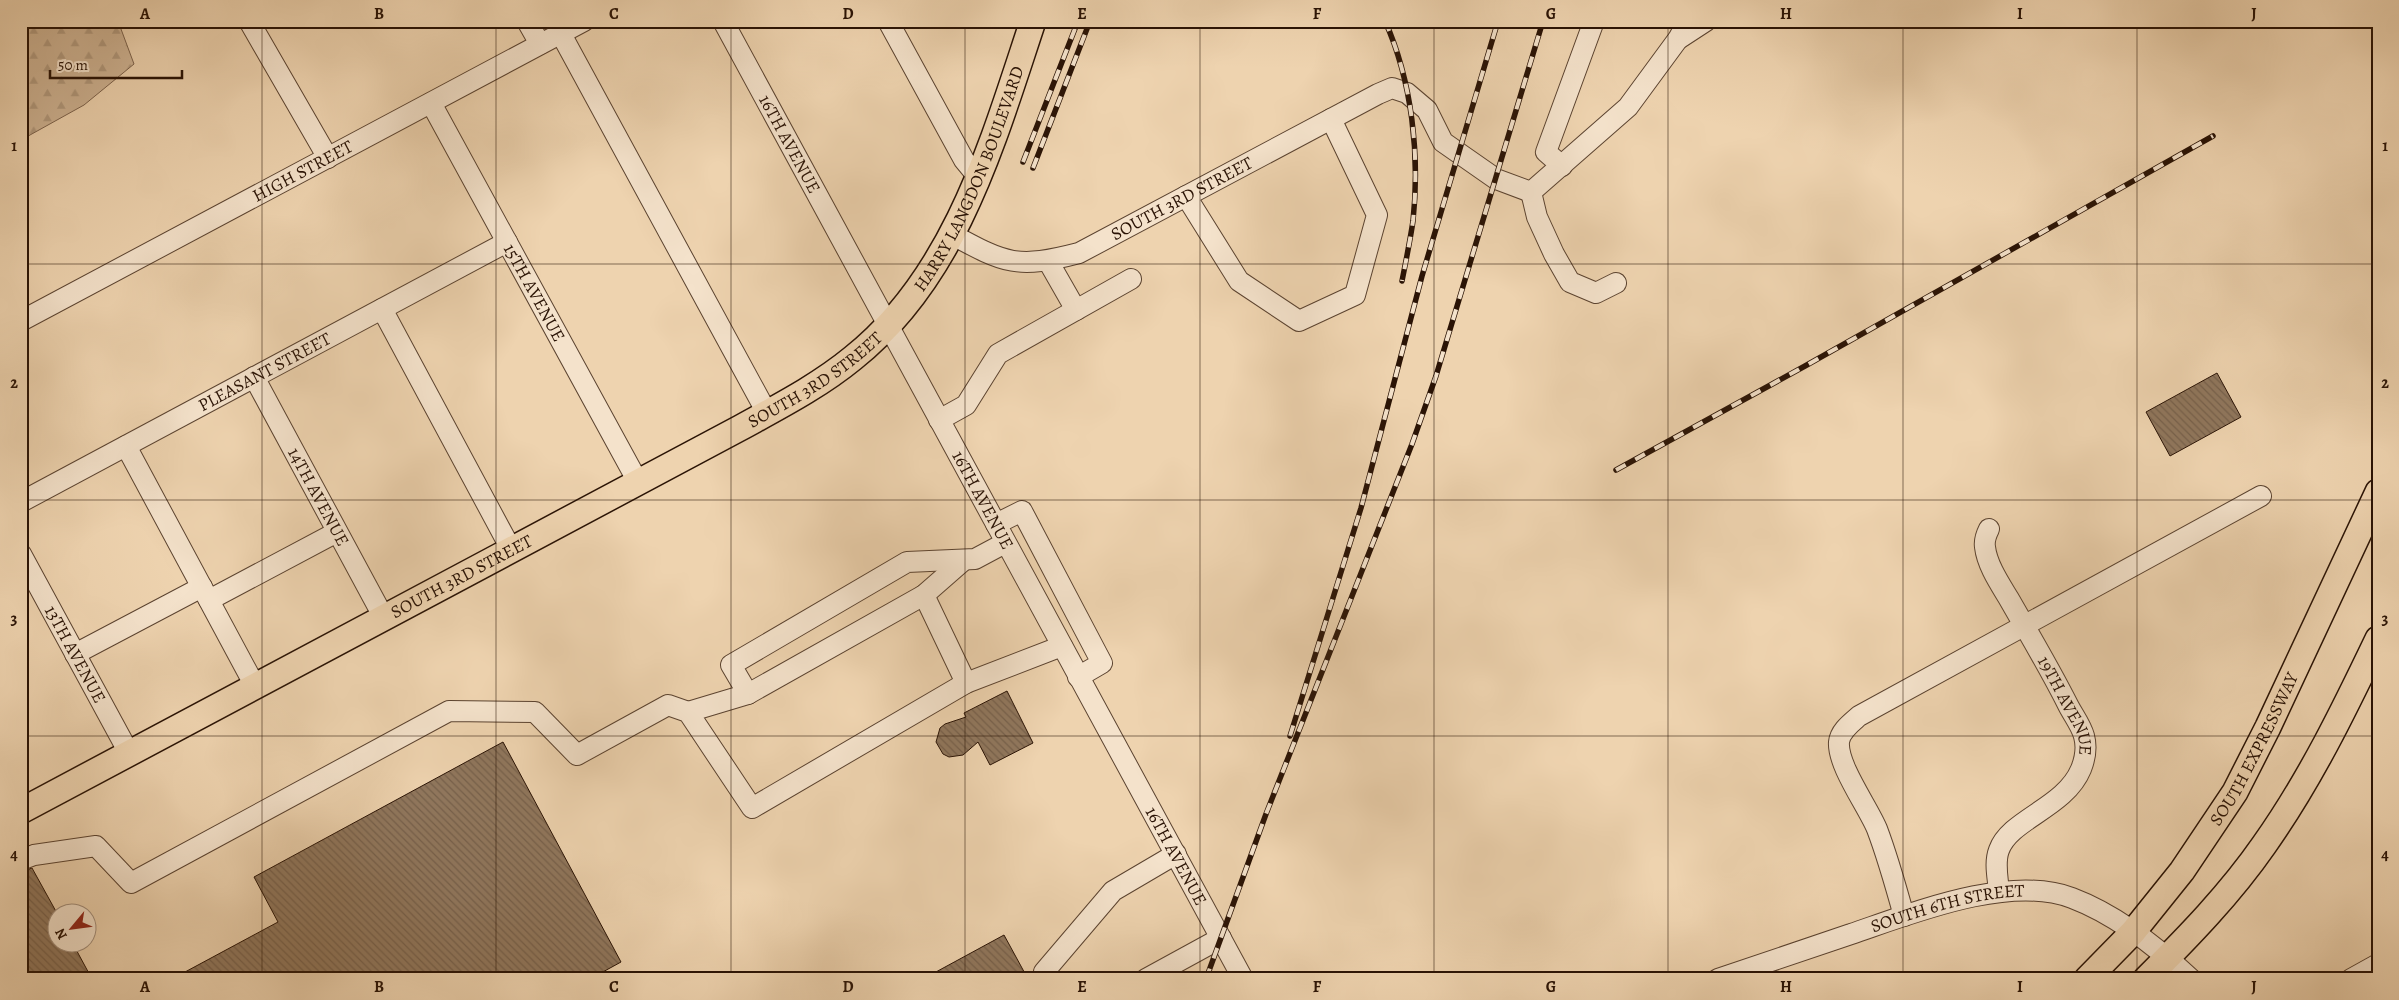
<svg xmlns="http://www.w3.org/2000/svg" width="2399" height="1000" font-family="Alegreya,serif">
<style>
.forest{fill:url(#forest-firs);stroke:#7c624c}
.building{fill:url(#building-back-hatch);stroke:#2a1305}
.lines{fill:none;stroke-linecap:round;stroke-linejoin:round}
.minor-casing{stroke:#5b4330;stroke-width:22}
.major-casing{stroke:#2a1305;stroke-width:28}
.minor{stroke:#f4e2cb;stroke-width:20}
.major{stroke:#eed3af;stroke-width:25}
.rail-casing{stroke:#2a1305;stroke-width:5.5}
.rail{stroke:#f4e2cb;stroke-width:4;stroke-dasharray:11;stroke-linecap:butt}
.grid{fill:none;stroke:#2a1305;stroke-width:1;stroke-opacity:0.55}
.labels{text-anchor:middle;stroke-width:5;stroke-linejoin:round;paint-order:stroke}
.street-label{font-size:18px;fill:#2a1305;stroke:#f4e2cb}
.neatline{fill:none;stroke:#2a1305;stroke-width:2}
.grid-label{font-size:16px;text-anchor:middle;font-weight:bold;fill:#2a1305}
</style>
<defs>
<pattern id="forest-firs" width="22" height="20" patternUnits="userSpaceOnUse" patternTransform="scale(1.25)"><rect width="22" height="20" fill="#cdb292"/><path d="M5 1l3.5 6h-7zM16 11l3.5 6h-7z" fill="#b0987c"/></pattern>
<pattern id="building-back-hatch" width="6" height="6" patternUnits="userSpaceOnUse" patternTransform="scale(1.25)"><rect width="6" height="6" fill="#90775d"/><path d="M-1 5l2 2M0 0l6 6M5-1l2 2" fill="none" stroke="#76604b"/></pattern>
</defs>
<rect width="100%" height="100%" fill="#eed3af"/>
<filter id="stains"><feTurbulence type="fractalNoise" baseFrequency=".004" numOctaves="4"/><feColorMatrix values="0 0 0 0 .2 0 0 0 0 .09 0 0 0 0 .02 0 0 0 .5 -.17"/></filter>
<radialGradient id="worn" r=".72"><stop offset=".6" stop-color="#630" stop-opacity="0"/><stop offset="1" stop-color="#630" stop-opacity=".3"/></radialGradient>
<path class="forest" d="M21,21H118L134,64L84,105L21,140Z"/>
<g class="building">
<path d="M2217,373L2241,417L2170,456L2146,412Z"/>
<path d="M1007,691L1033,743L990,765L978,742L963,755L949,757L943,754L936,742L940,728L945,724L966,717L964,713Z"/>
<path d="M503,742L621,962L590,979H172L278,922L254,877Z"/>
<path d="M32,868L58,915V942H72L92,979H21V872Z"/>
<path d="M1004,935L1028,979H923Z"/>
</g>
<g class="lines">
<defs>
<g id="minor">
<path d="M249,21L328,158"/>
<path d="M527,21L540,44"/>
<path id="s1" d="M723,21L1243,979"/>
<path d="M888,21L964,160L978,177"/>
<path d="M561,34L767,413"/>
<path d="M1680,38L1706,21"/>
<path id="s2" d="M431,103L638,482"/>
<path d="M1562,166L1546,152L1594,21"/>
<path d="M1531,192L1537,217L1554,254L1570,282L1596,293L1616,283"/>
<path d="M1186,196L1239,281L1299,321L1355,295L1377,215L1331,119"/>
<path id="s3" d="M951,234C1006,264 1017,269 1079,253L1378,94L1392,88L1407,93L1427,110L1443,142L1496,179L1531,192L1628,107L1678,39L1688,21"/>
<path d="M1048,261L1076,310"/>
<path d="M382,309L512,551"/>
<path id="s4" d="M21,321L584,21"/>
<path id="s5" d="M254,377L384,618"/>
<path d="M939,420L966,405L998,354L1131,279"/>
<path d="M126,446L255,686"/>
<path id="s6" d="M21,502L507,242"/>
<path d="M996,524L1022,511L1102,663L1078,677"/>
<path id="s7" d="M1989,529C1986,535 1984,541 1985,547C1987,565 2000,584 2009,599C2029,634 2050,669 2068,705C2073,715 2081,725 2084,736C2087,747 2085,759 2081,769C2065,808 2010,819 1999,850C1994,863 1998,878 1999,892"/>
<path id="s8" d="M21,554L129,753"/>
<path d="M924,595L966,683"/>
<path d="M209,600L337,532"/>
<path d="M75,654L202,587"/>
<path d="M748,694L924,595L964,560"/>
<path d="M688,712L748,694L731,665L907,562L975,559L1005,543"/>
<path d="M21,860L34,855L96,846L131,883L449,711L535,712L577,755L668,705L688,712L752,808L966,683L1062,646"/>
<path d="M1904,916C1896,887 1888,858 1877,829C1868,807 1837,765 1839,742C1840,731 1851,723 1859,716L2261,496"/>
<path d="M1047,979L1044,972L1113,891L1176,854"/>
<path d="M1146,979L1221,938"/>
<path id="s9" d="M1718,979C1763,964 1807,949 1851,934C1913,913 2009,874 2072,898C2117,915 2157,947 2191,979"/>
<path d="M2351,979L2378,964"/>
</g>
<g id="major">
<path id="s10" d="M21,811L740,428C778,407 819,386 853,358C956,276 993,141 1033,21"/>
<path id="s11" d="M2087,979L2133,932L2182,871L2235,792L2268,727L2378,492"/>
<path d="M2146,979C2188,937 2230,894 2264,845C2310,780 2344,710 2378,639"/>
</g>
</defs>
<use href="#minor" class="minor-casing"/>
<use href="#major" class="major-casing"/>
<use href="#minor" class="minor"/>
<use href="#major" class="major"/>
<defs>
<g id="rail">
<path d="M1385,21C1412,81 1420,155 1413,221C1410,241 1406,261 1402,281"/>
<path d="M1023,162L1078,21"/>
<path d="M1033,168L1090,21"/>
<path d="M1616,470L1805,366L2213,136"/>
<path d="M1290,736L1361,508L1422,276L1498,21"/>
<path d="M1206,979L1266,814L1412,444L1436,376L1543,21"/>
</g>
</defs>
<use href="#rail" class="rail-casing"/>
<use href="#rail" class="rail"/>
</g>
<path class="grid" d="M262,21V979M496,21V979M731,21V979M965,21V979M1200,21V979M1434,21V979M1668,21V979M1903,21V979M2137,21V979M21,264H2378M21,500H2378M21,736H2378"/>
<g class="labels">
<g class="street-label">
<text dy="6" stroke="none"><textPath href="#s1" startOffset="140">16TH AVENUE</textPath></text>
<text dy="6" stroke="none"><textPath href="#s4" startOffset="319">HIGH STREET</textPath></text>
<text dy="6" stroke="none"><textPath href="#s10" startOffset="1165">HARRY LANGDON BOULEVARD</textPath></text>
<text dy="6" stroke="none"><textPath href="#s3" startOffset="251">SOUTH 3RD STREET</textPath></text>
<text dy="6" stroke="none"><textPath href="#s2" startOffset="216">15TH AVENUE</textPath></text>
<text dy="6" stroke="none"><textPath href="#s6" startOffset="276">PLEASANT STREET</textPath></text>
<text dy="6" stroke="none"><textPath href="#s10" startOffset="904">SOUTH 3RD STREET</textPath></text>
<text dy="6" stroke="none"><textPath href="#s5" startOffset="136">14TH AVENUE</textPath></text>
<text dy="6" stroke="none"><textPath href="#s1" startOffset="545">16TH AVENUE</textPath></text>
<text dy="6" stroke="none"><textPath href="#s10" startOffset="499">SOUTH 3RD STREET</textPath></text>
<text dy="6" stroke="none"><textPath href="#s8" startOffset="114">13TH AVENUE</textPath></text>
<text dy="6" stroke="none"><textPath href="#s7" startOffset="198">19TH AVENUE</textPath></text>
<text dy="6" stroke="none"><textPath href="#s11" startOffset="286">SOUTH EXPRESSWAY</textPath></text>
<text dy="6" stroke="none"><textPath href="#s1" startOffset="950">16TH AVENUE</textPath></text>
<text dy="6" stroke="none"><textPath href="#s9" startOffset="241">SOUTH 6TH STREET</textPath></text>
</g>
</g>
<rect width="2399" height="1000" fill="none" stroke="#eed3af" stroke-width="55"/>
<g transform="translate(72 928) rotate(241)"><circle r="24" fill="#f4e2cb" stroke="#a38f7c"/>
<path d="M0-4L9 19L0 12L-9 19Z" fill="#8f2418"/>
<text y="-8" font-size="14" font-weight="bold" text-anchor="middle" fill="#2a1305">N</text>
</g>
<path d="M50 70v8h132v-8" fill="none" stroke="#2a1305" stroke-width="2.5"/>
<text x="58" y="70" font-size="15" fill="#2a1305" stroke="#f4e2cb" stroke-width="4" paint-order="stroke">50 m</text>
<rect x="28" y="28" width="2344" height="944" class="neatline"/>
<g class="grid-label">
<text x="145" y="19">A</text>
<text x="379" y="19">B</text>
<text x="614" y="19">C</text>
<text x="848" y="19">D</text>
<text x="1082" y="19">E</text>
<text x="1317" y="19">F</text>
<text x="1551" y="19">G</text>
<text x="1786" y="19">H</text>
<text x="2020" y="19">I</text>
<text x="2254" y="19">J</text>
<text x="14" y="151">1</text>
<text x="2385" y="151">1</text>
<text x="14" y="388">2</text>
<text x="2385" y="388">2</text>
<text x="14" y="624">3</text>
<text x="2385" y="624">3</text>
<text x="14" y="860">4</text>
<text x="2385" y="860">4</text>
<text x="145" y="992">A</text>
<text x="379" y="992">B</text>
<text x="614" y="992">C</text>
<text x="848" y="992">D</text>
<text x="1082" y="992">E</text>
<text x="1317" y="992">F</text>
<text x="1551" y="992">G</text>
<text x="1786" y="992">H</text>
<text x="2020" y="992">I</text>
<text x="2254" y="992">J</text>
</g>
<rect width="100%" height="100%" filter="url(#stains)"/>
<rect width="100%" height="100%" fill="url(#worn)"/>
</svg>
